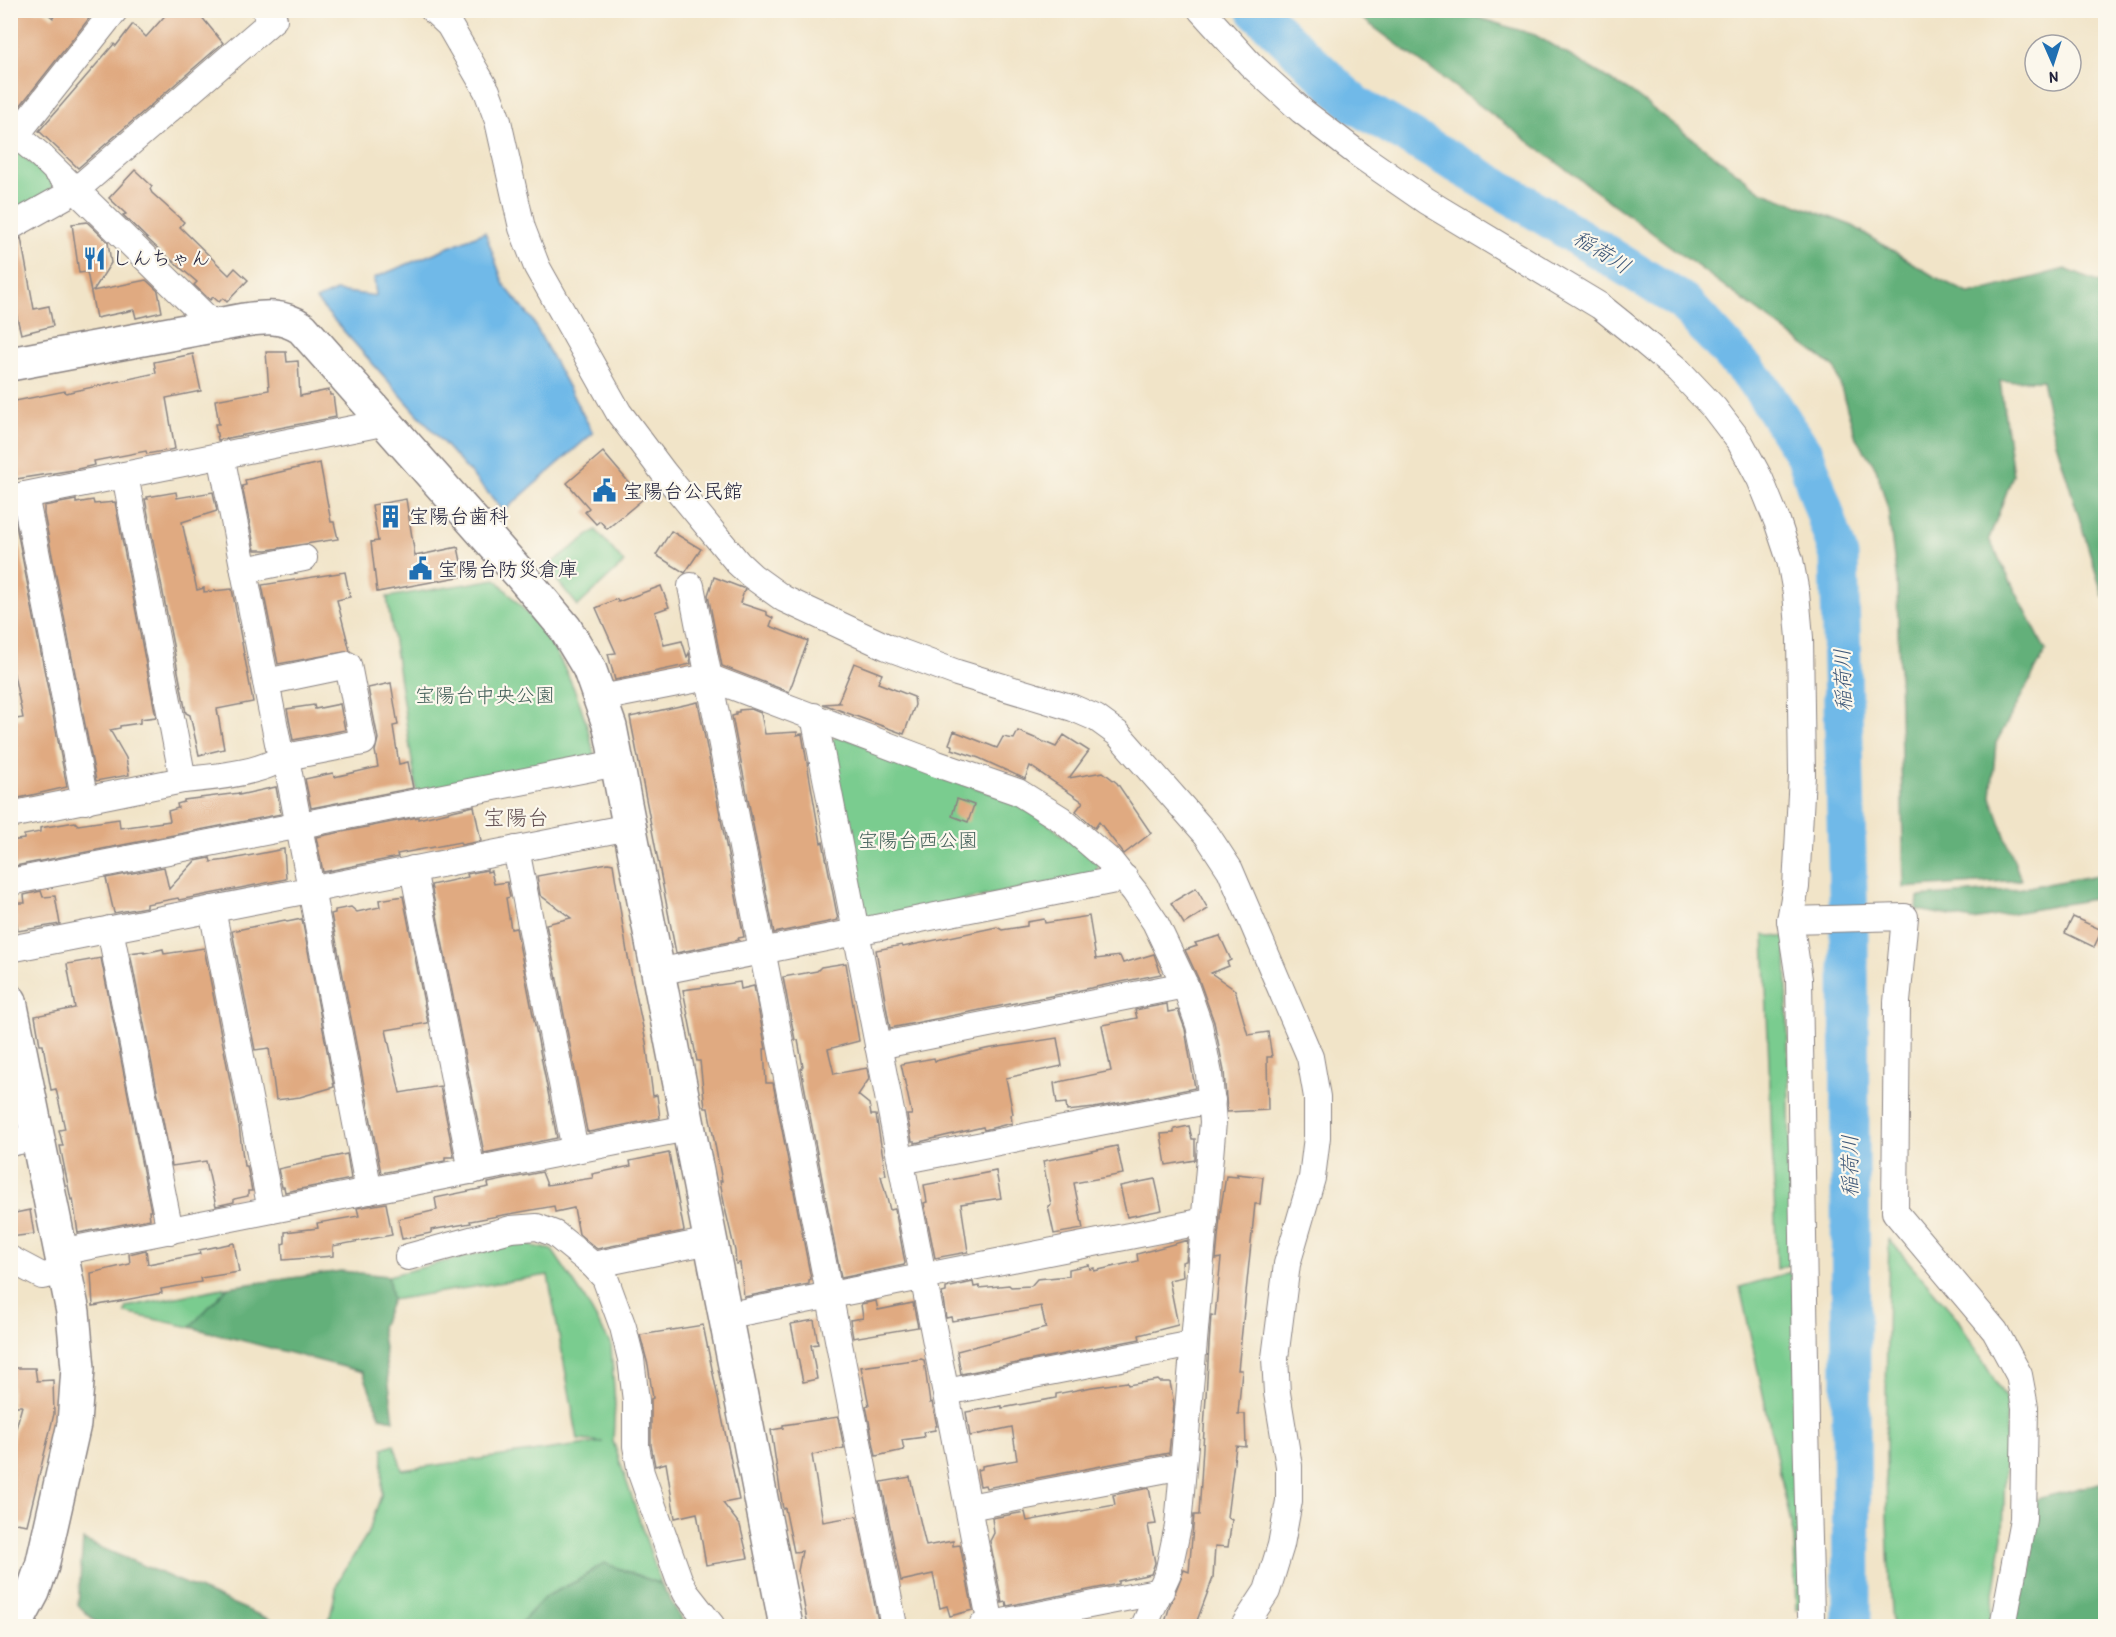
<svg xmlns="http://www.w3.org/2000/svg" width="2116" height="1637" font-family="'Patrick Hand','Klee One',sans-serif">
<style>
.green{fill:#7acc8f;stroke:#4e7765;stroke-width:1.5}
.forest{fill:#63b07a;stroke:#42695a;stroke-width:1.5}
.water{fill:#70b9e8;stroke:#496e92;stroke-width:1.5}
.lines{fill:none;stroke-linecap:round;stroke-linejoin:round}
.river{stroke:#70b9e8;stroke-width:39}
.building{fill:#e0aa81}
.minor-casing{stroke:#8a8382;stroke-width:28}
.tertiary-casing{stroke:#8a8382;stroke-width:36}
.minor{stroke:#fff;stroke-width:26}
.tertiary{stroke:#fff;stroke-width:33}
.labels{text-anchor:middle;stroke-width:4.5;stroke-linejoin:round;paint-order:stroke}
.poi-label{font-size:20px;fill:#22223b;stroke:#fbf7ec;text-anchor:start}
.park-label{font-size:20px;fill:#415e58;stroke:#fbf7ec}
.water-label{font-size:21px;font-style:italic;fill:#3d5778;stroke:#fbf7ec}
.quarter-label{font-size:22px;fill:#645254;stroke:#fbf7ec}
</style>
<rect width="100%" height="100%" fill="#fbf7ec"/>
<filter id="ink" filterUnits="userSpaceOnUse"><feTurbulence type="fractalNoise" baseFrequency=".0167" numOctaves="2"/><feDisplacementMap in="SourceGraphic" scale="12" xChannelSelector="R" yChannelSelector="G"/><feConvolveMatrix kernelMatrix="1 2 1 2 8 2 1 2 1" color-interpolation-filters="sRGB"/></filter>
<filter id="wash" filterUnits="userSpaceOnUse"><feTurbulence type="fractalNoise" baseFrequency=".008" numOctaves="4" result="noise"/><feDisplacementMap in="SourceGraphic" scale="24" xChannelSelector="R" yChannelSelector="G"/><feGaussianBlur stdDeviation="1.35" result="paint"/><feColorMatrix in="noise" values="0 0 0 0 0 0 0 0 0 0 0 0 0 0 0 0 0 1.4 0 .05"/><feComposite in="paint" operator="in"/></filter>
<g filter="url(#wash)">
<rect width="100%" height="100%" fill="#f1e4c8"/>
<g class="green">
<path d="M11,146L52,181V192L11,214Z"/>
<path d="M596,530L624,563L578,606L546,567Z"/>
<path d="M496,579C511,596 528,613 542,631C569,669 586,713 595,759L417,793L387,597Z"/>
<path d="M838,735L1014,802L1045,821L1099,864L1095,874L872,919L861,913L829,743Z"/>
<path d="M1764,935L1786,938L1792,1264L1777,1269Z"/>
<path d="M1889,1239L1957,1318L2007,1401L2003,1536L1989,1626H1892C1883,1498 1886,1368 1889,1239Z"/>
<path d="M518,1243L552,1250L583,1296L611,1345L615,1404L613,1441L661,1584L604,1563L577,1581L546,1596L518,1626H328L338,1581L368,1533L382,1493L383,1448L394,1444L402,1470L603,1442L578,1440L548,1275L392,1300L388,1276Z"/>
<path d="M1794,1271L1804,1608L1796,1610L1794,1538L1740,1287Z"/>
<path d="M228,1287L190,1327L125,1313L126,1307Z"/>
</g>
<g class="forest">
<path d="M1352,11H1459L1466,14L1535,35L1631,92L1761,191L1853,226L1935,277L1970,294L2065,269L2105,285L2106,471L2103,472L2106,479V594L2103,596L2053,432L2042,380L2000,381L2013,475L1989,539L2046,651L1996,743L1991,797L2021,880L1904,888L1897,583L1888,509L1876,468L1856,438L1835,368Z"/>
<path d="M2105,874V897L1973,920L1917,910L1918,897L2011,890Z"/>
<path d="M341,1271L388,1276L392,1300L381,1327L394,1420L380,1417L363,1372L190,1327L228,1287Z"/>
<path d="M2099,1483L2105,1484V1626H2014L2036,1499Z"/>
<path d="M83,1540L285,1626H100L78,1605Z"/>
<path d="M604,1563L661,1584L686,1626H518L546,1596L577,1581Z"/>
</g>
<path class="water" d="M485,232L504,285L531,318L593,433L504,511L316,300L336,291L376,296L374,278Z"/>
<g class="lines">
<path class="river" d="M1256,10L1354,104L1519,200L1683,302L1758,383L1806,457L1839,556L1849,931L1852,1626"/>
</g>
<g id="blocks">
<g class="building">
<path d="M58,10H83L91,16L13,115H10V11H44L53,18Z"/>
<path d="M170,10H196L223,43L78,168L39,131L114,44L116,46L133,24L146,37Z"/>
<path d="M135,170L152,186L150,189L152,193L184,222L180,227L229,275L235,268L248,280L227,302L223,298L219,302L213,297L210,300L194,285L197,282L154,245L123,215L126,214L109,198Z"/>
<path d="M87,222L108,242L111,263L93,291L146,280L158,291L162,312L136,318L134,310L96,318L87,272L79,273L72,224Z"/>
<path d="M21,238L34,309L49,306L53,326L21,334L10,288V242Z"/>
<path d="M266,352H286L287,362L298,361L300,396L329,390L330,395H333L336,417L218,440L215,424H219L215,400L269,390Z"/>
<path d="M193,354L201,391L166,398L175,449L147,454L146,451L94,461L95,465L73,470L10,480V402L65,391L66,393L156,373L154,362Z"/>
<path d="M603,452L643,499L607,529L600,521L596,524L585,512L589,508L567,483Z"/>
<path d="M320,463L331,522H334L338,539L267,550H255L242,486L246,485L245,480Z"/>
<path d="M176,492L177,498L213,492L217,511L182,522L197,590L204,588V592L232,589L253,702L217,709L224,749L199,755L190,715L186,713L145,499H148L147,497Z"/>
<path d="M406,499L415,556L458,547L464,576L377,592L371,542L378,541L372,505Z"/>
<path d="M76,500V503L93,500L94,504L115,502L156,717L140,719V723L120,726V728L110,730L126,758L129,775L96,781L44,514V506Z"/>
<path d="M15,520L67,787L10,800V720L23,718L10,656V521Z"/>
<path d="M671,531L701,549L685,573L656,555Z"/>
<path d="M345,572L350,597L337,600L350,651L278,664L262,585Z"/>
<path d="M714,577L745,589L740,603L767,612V615L773,618L770,626L808,641L789,692L722,666L708,595Z"/>
<path d="M661,586L669,607L655,612L664,645L682,641L687,657L689,653L691,664L615,680L608,654L616,653L596,608L617,599L618,602Z"/>
<path d="M854,663L882,674L878,683L914,697L915,705L904,734L823,704L840,703L838,702Z"/>
<path d="M391,683L398,725L393,726L399,764L408,762L413,788L311,808L305,779L333,773L334,777L378,767L375,751L378,739L368,688Z"/>
<path d="M698,702L744,937L738,938L739,940L676,953L630,717Z"/>
<path d="M340,704L345,730L293,740L287,709L314,705L315,709Z"/>
<path d="M751,709L761,713L765,734L797,732V735L802,734L821,843L823,842L838,920L774,933L732,716L736,715V712H739V710Z"/>
<path d="M954,731L997,748L1003,737L1014,739L1018,731L1056,747L1064,735L1089,751L1069,778L1103,772L1117,783L1151,833L1124,854L1099,822L1095,828L1076,811L1083,802L1030,766L1025,779L979,758L952,749L953,746L949,744Z"/>
<path d="M276,787L281,814L10,867V841L24,839V835L40,832V828L75,822L78,825L119,819L120,828L170,821L168,811L178,808L177,804L184,802V800L239,793V795Z"/>
<path d="M957,799L974,805L968,822L952,816Z"/>
<path d="M474,806L481,841L461,845L460,842L397,854L398,857L323,872L316,837L418,817V819Z"/>
<path d="M284,849L286,879L179,900L178,898L146,904V907L114,913L106,878L164,867L169,889L195,861L210,858L211,862L227,860Z"/>
<path d="M608,863L613,864L627,952L646,1042L653,1096L657,1095L660,1118L589,1132L587,1131L546,924L571,918L540,895L537,876Z"/>
<path d="M487,870V872L491,871L494,884L507,882L510,897L506,898L511,929L516,928L557,1138L484,1153L431,885L468,877L467,874Z"/>
<path d="M1196,888L1208,909L1184,924L1171,903Z"/>
<path d="M41,891L43,897L55,896L60,924L18,931L13,903H25L24,895Z"/>
<path d="M403,896L428,1023L386,1030L400,1093L440,1086L454,1157H445V1161L381,1173L331,914L335,913V910L351,907L357,912L380,907L379,900Z"/>
<path d="M1089,916L1096,959L1120,956L1123,963L1154,954L1161,974L890,1028L876,950L902,945L903,947L997,927L1002,930L1027,926V922L1044,919L1045,923Z"/>
<path d="M2073,917L2102,930L2094,947L2065,933Z"/>
<path d="M302,919L334,1087L300,1097L276,1100L269,1048L255,1050L232,931L285,920L287,922Z"/>
<path d="M1220,936L1231,960L1227,962L1229,966L1211,973L1235,990L1248,1035L1268,1032L1272,1057H1267L1268,1110L1227,1112L1224,1071L1214,1022L1199,980L1185,950L1197,946L1195,943Z"/>
<path d="M204,948L239,1126L244,1166H247L252,1191H248V1196L234,1199V1202L216,1206L206,1161L172,1166L130,953L144,951V953L163,949L164,954Z"/>
<path d="M101,958L151,1211H149L150,1219L78,1233L73,1199L71,1200L60,1146H63L59,1130L65,1129L56,1089L51,1090L43,1045H40L35,1016L75,1008L67,964Z"/>
<path d="M846,963L859,1041L828,1049L834,1074L867,1068L869,1079L858,1095L869,1104L871,1115H876L886,1175L881,1176L890,1210L895,1209L905,1263L904,1265L841,1278L801,1069L803,1067L798,1040H795L783,977L817,971L821,967Z"/>
<path d="M740,982L741,989L754,986L766,1049H764L766,1083H773L811,1279L809,1280V1284L744,1297L740,1263L736,1264L735,1251L725,1208L720,1181H722L708,1108H705L700,1061H697L683,990Z"/>
<path d="M1167,1004L1168,1012L1178,1010L1185,1029L1195,1088L1094,1108L1067,1111L1066,1103L1057,1104L1054,1083L1111,1071L1102,1025L1137,1018L1135,1010Z"/>
<path d="M1057,1038L1062,1066L1006,1078L1013,1114L1011,1115L1012,1123L984,1130L983,1127L915,1143V1141H912L907,1115H912L901,1064L934,1058L935,1061L986,1049Z"/>
<path d="M1189,1126L1192,1139H1195V1160L1166,1165L1161,1134L1174,1133V1129Z"/>
<path d="M1117,1146L1123,1174L1074,1183L1083,1229L1054,1234L1048,1206L1051,1205L1043,1161Z"/>
<path d="M669,1153L684,1231L597,1249L579,1234L574,1208L555,1212L554,1206L470,1221L471,1223L431,1230V1233L402,1239L398,1219L437,1210L435,1198L489,1187L488,1183L542,1172L547,1185L593,1178L592,1174L631,1166L630,1161Z"/>
<path d="M347,1154L351,1179L285,1192L284,1187H282L278,1169Z"/>
<path d="M996,1171L1001,1198L961,1204L968,1252L935,1258L924,1203L927,1202L924,1185Z"/>
<path d="M1237,1174L1263,1177L1260,1204H1255L1238,1370H1242L1238,1414H1245L1246,1447L1236,1446L1227,1517L1232,1520L1228,1547L1215,1546L1213,1578L1195,1626H1164L1170,1605L1184,1570L1189,1572L1194,1515H1199L1209,1345L1211,1315L1215,1316L1221,1258L1216,1259L1221,1207L1226,1176L1238,1177Z"/>
<path d="M1155,1179L1162,1210L1127,1217L1120,1186Z"/>
<path d="M386,1203L392,1235L333,1246V1256L283,1260L282,1244L285,1243V1232L318,1228L317,1223L359,1216L357,1208Z"/>
<path d="M30,1210L34,1234L10,1237V1214Z"/>
<path d="M1188,1240L1186,1261L1182,1262L1183,1277L1169,1280L1178,1325L1139,1335L1140,1339L961,1374L957,1351L1046,1328L1041,1306L952,1321L951,1317L946,1318L942,1293L946,1292V1288L973,1282L974,1287L979,1286V1288L1009,1285L1011,1287L1031,1286L1037,1279L1069,1276V1269L1089,1265L1090,1269L1094,1268V1271L1138,1261L1137,1254Z"/>
<path d="M234,1243L239,1272L200,1278L201,1282L161,1289L162,1293L93,1306L91,1273L130,1264L129,1254L146,1250L148,1264L200,1254L199,1250Z"/>
<path d="M876,1301L878,1310L913,1303L918,1327L853,1338L850,1320L863,1318L861,1304Z"/>
<path d="M814,1320L818,1344L811,1345L817,1379L803,1382L791,1324Z"/>
<path d="M703,1325L739,1500L723,1503L740,1525L748,1558L706,1565L697,1513L675,1518L666,1463L655,1466L651,1445V1399L653,1398L648,1365L640,1335Z"/>
<path d="M921,1359L924,1360L930,1403L932,1402L937,1426H935V1430L923,1432L924,1437L902,1440L904,1450L876,1456L866,1406L869,1405L861,1367Z"/>
<path d="M12,1368H35L37,1381L53,1380L54,1414L27,1525L10,1522V1450L22,1406H12Z"/>
<path d="M1158,1380L1160,1382H1170L1174,1404L1169,1453L986,1488L985,1485L980,1486L977,1470L982,1469V1466L1017,1460L1012,1427L970,1436L966,1412L1002,1406V1408L1056,1398V1394L1092,1387L1127,1382L1128,1385Z"/>
<path d="M838,1417L844,1448L812,1455L823,1522L857,1516L879,1626H808L798,1571L802,1551L794,1552L785,1508L783,1509L771,1430L783,1428V1425Z"/>
<path d="M910,1477L926,1546L953,1541V1546L960,1545L973,1610L950,1616L947,1606L940,1608L933,1574L901,1581L881,1482Z"/>
<path d="M1149,1488L1156,1524L1148,1525L1155,1563L1151,1574L1118,1581V1584L1007,1606L1006,1602L1002,1603L990,1541L994,1533L992,1518L1025,1512L1027,1521L1115,1505L1113,1495Z"/>
</g>
</g>
</g>
<g filter="url(#ink)">
<use href="#blocks" fill-opacity="0" stroke="#8a8382" stroke-width="1.5"/>
<g class="lines">
<defs>
<g id="minor">
<path d="M433,10L449,25L487,91L498,121L522,228L537,267L619,413L664,473L738,563L752,576L784,599L887,647L957,673L1073,708L1096,718L1118,734L1207,835L1230,870L1310,1057L1317,1097V1137L1312,1178L1287,1264L1275,1358L1277,1393L1289,1466V1501L1281,1545L1267,1591L1244,1626"/>
<path d="M1201,10L1250,64L1302,111L1361,156L1426,201L1600,306L1636,335L1679,371L1714,408L1740,442L1760,479L1777,521L1790,560L1796,593L1800,638L1802,775L1796,887L1790,920L1799,979L1806,1426L1811,1616"/>
<path d="M10,130L41,156L214,325"/>
<path d="M17,134L115,10"/>
<path d="M10,227L76,190L274,19L265,10"/>
<path d="M221,455L281,758L288,769L369,1191"/>
<path d="M125,475L183,780"/>
<path d="M25,495L85,801"/>
<path d="M10,498L387,422"/>
<path d="M244,570L304,558"/>
<path d="M691,586L894,1626"/>
<path d="M601,698L708,677L937,764L1018,792L1061,819L1111,862L1135,892L1155,922L1185,985L1199,1025L1209,1074L1213,1122L1178,1526L1168,1573L1144,1626"/>
<path d="M814,716L991,1625"/>
<path d="M10,815L183,780C208,778 262,773 281,758L363,742L348,665L266,682"/>
<path d="M516,849L575,1150"/>
<path d="M413,869L472,1171"/>
<path d="M10,882L617,763"/>
<path d="M212,909L271,1210"/>
<path d="M1790,920L1905,917L1897,1002L1895,1212L1995,1331L2019,1375L2025,1407L2023,1519L2003,1626"/>
<path d="M110,929L170,1231"/>
<path d="M10,949L629,827"/>
<path d="M657,972L1125,878"/>
<path d="M878,1046L1185,985"/>
<path d="M10,1143L37,1137"/>
<path d="M901,1161L1212,1100"/>
<path d="M60,1252L687,1128"/>
<path d="M408,1257L511,1229L537,1227L555,1234L593,1265L605,1278L623,1327L631,1359L636,1401V1446L641,1473L679,1579L686,1593L712,1626"/>
<path d="M10,1259L42,1276L64,1272"/>
<path d="M593,1265L710,1241"/>
<path d="M724,1316L1205,1221"/>
<path d="M946,1392L1193,1344"/>
<path d="M969,1507L1183,1466"/>
<path d="M982,1626L1161,1591"/>
</g>
<g id="tertiary">
<path d="M10,364L244,320C266,317 282,315 302,328L519,573L565,628L589,668L610,727L786,1626"/>
<path d="M10,1001L73,1312L78,1368L74,1424L42,1566L33,1592L15,1626"/>
</g>
</defs>
<use href="#minor" class="minor-casing"/>
<use href="#tertiary" class="tertiary-casing"/>
<use href="#minor" class="minor"/>
<use href="#tertiary" class="tertiary"/>
</g>
</g>
<defs>
<symbol id="restaurant-bare" viewBox="-9 -9 18 18"><path d="M-5-6h1v4h1v-4h1v4h1v-4h1v5L-1.5 .5V6h-2V.5L-5-1ZM5-6V6H3V1.5H1.5Q1.5-4 5-6Z" fill="#1f6fb2" stroke="#fbf7ec" stroke-width="2.5" paint-order="stroke"/></symbol>
<symbol id="civic-bare" viewBox="-9 -9 18 18"><path d="M-.6-6.5H3V-4.5H.6V-3L4-1V1h2V6H-6V1h2V-1L-.6-3ZM-1.2 2.5V6h2.4V2.5Z" fill="#1f6fb2" stroke="#fbf7ec" stroke-width="2.5" paint-order="stroke"/></symbol>
<symbol id="building-bare" viewBox="-9 -9 18 18"><path d="M-4-6H4V6H1V3H-1V6H-4ZM-2.5-4.3h1.7v1.8h-1.7ZM.8-4.3h1.7v1.8H.8ZM-2.5-1h1.7V.8h-1.7ZM.8-1h1.7V.8H.8Z" fill="#1f6fb2" stroke="#fbf7ec" stroke-width="2.5" paint-order="stroke"/></symbol>
</defs>
<g fill-rule="evenodd">
<use href="#restaurant-bare" x="78" y="242" width="33" height="33"/>
<use href="#civic-bare" x="588" y="474" width="33" height="33"/>
<use href="#building-bare" x="374" y="500" width="33" height="33"/>
<use href="#civic-bare" x="404" y="552" width="33" height="33"/>
</g>
<g class="labels">
<g class="poi-label">
<text x="112" y="265">しんちゃん</text>
<text x="623" y="498">宝陽台公民館</text>
<text x="409" y="523">宝陽台歯科</text>
<text x="438" y="576">宝陽台防災倉庫</text>
</g>
<g class="park-label">
<text x="485" y="702">宝陽台中央公園</text>
<text x="918" y="847">宝陽台西公園</text>
</g>
<g class="water-label">
<text transform="translate(1602 252) rotate(32)" y="7">稲荷川</text>
<text transform="translate(1843 680) rotate(-92)" y="7">稲荷川</text>
<text transform="translate(1850 1166) rotate(-90)" y="7">稲荷川</text>
</g>
<g class="quarter-label">
<text x="516" y="825">宝陽台</text>
</g>
</g>
<rect width="2116" height="1637" fill="none" stroke="#fbf7ec" stroke-width="36"/>
<g transform="translate(2053 63) rotate(177)"><circle r="28" fill="#fbf7ec" stroke="#a4a2a5" stroke-width="1.5"/>
<path d="M0-4.5L10 22L0 15L-10 22Z" fill="#1f6fb2"/>
<text y="-9" font-size="16" font-weight="bold" text-anchor="middle" fill="#22223b">N</text>
</g>
</svg>
